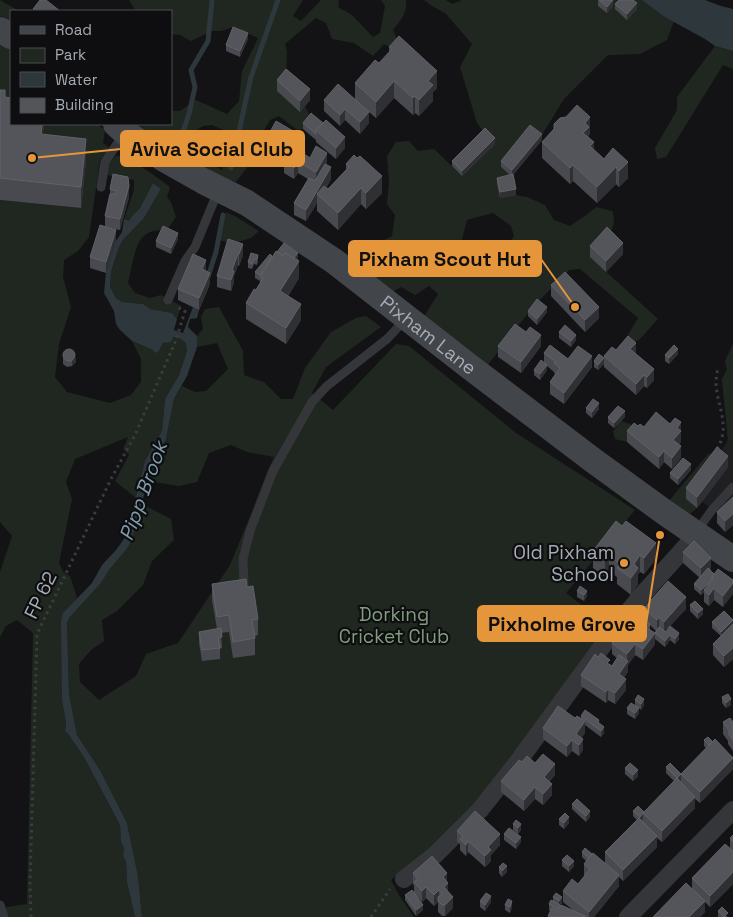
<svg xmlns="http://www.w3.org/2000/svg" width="733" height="917" font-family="'Space Grotesk',sans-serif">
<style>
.built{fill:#1f1f21}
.green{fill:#202720;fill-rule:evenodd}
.water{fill:#2d373c}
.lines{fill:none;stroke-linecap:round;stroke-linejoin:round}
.stream{stroke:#2d373c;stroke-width:5}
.path{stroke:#3a3d40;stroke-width:3;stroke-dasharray:2.5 4;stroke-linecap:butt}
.lane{stroke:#343639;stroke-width:9}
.street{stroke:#343639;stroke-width:18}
.secondary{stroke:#424549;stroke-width:26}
.wall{fill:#494a50;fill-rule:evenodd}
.shaded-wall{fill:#2f3034}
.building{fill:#53555a;stroke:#606268}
.poi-dot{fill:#e5963a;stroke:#0e0e10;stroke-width:2}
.labels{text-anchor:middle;stroke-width:4.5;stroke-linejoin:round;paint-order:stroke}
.street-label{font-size:19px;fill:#a6acb4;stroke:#0e0e10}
.poi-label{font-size:19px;fill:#a6acb4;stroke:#0e0e10;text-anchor:end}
.park-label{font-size:19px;fill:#809e7e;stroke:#0e0e10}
.water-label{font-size:20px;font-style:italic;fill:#7e9dad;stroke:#0e0e10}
.leader{fill:none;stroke:#e5963a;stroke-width:2}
.callout-dot{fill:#e5963a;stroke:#0e0e10;stroke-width:2}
.callout{fill:#e5963a;stroke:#e5963a;stroke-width:2}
.callout-label{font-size:20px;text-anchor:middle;font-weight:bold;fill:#111}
</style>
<rect width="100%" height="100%" fill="#131315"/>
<path class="built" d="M733,344V525L725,532L717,523L723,517L702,502L697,508L686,499L717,458L728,440L722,379L727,370L725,361Z"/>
<g class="green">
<path d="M0,0L19,11H11V21L0,16Z"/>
<path d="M129,0H303L293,16L301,21L321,0H339L338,7L352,15L373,37L380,33L385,6L381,0H406C407,14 401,19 393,30L398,41L391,48L384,44L373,56L354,43L332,39L326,23L316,18L285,44L287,51L286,80L305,106L311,119L303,129L297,130L279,116L270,120L257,142L249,165L236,182C198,175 164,145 133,124H171V111H180L196,100L227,114L239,101L242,71L258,38L233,27L221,31H212L191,41L180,35L171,34V11H136ZM212,125L233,134L222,170L186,151L193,132L203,126Z"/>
<path d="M424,0H446L452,4L460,1L461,0H642L663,16L674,21L667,40L640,54L608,55L564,99L540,138L512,176L500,198L516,195L527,197L545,205L554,220L570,226L589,213L596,207L612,211C620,229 601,245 590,257L658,319L639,340L629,343L625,340L638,318L580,269L569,270L533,307L487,366L425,322V315L438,294L429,286L415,295L401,287L394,291L373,279L368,268L378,243L392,236L395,215L387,204L389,182L387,156L396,142L409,141L418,151L434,149L462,176L485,134L477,123L460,67L472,44L446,14L429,4ZM493,213L511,226L514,236L498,261L469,276L458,255L467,220Z"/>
<path d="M0,43L11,49V119L0,111Z"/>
<path d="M715,46L733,51V69L723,65L666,157L657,159L655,148L677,110V97Z"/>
<path d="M44,124H97L105,130L103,143L110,148L100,160L89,237L78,251L64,260L63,277L71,307L59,344L55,377L67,392L110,403L131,395L141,382V359L132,341L153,350L159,351L163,343L173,337L181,339L187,343V351L179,375L165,399L162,431L145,461L136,498L115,481L129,455L123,449L128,437L75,459L66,482L72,499L59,563L63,572L70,576L77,598L64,613L62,700L66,723L65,731L69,735L85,759L120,825L121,842L124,848L123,856L126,862L127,882L135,917H0V913L7,907L27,904L33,633L17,620L6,626L0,637V572L12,536L0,522V200L81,208L41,155Z"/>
<path d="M116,156H124L148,171L170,187L167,197L171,202L176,217L167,230C161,230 154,230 148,233C134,239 132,269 128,283L135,293L150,298L161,295L181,306L177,319L172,313L149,309L143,304L122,302L116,298L110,287L111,272L119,247L123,240L144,218L160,188L153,183L140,208L133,215L129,222L124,219L134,190V180L107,175L108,164Z"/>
<path d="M226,212L235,216L259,231L251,238L231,244L220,240Z"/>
<path d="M219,307L243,351L244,375L264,382L281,399H293L305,368L331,332L356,318L366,316L381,327L326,367L312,393L333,410L396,344L409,346L516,433L635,510L566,593L609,626L475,806L438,847L408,865L391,880L399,895L414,917H142L138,876L127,823L100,770L77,735L69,694L67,623L69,618L101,583L109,570L126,550L131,542L142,504L171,519L174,540L152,561L143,585L117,611L102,620L104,641L91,650L79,664L80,682L99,700L136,676L146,654L178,643L230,565L253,509L267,472L274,457L247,452L231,445L209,453L197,482L179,486L148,481L152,466L166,439L174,399L182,386L195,392L206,391L228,369L217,343L197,347V336L203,329L201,317L205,309Z"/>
<path d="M733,344V440H728L722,379L727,370L725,361Z"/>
<path d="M621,421L630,424L634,430V434L627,442L615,439L613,431Z"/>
<path d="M709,453L717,458L686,499L697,508L690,514L683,513L668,502Z"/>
</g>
<g class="water">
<path d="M642,0H705L721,6L733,9V51L715,46L705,39L663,16Z"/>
<path d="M153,183L160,188V190L144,218L123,240L119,247L111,272L110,287L116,298L122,302L143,304L150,309L172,313L177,319L174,330L183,333L193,307L199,310L197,318L190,319L188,327L197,336V347L187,376L174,399L166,439L152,466L131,542L126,550L109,570L101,583L69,618L67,623L69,694L77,735L100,770L127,823L138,876L142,917H135L127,882L126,862L123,856L124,848L121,842L120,825L85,759L69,735L65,731L66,723L62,700L61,621L63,613L92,583L102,565L116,550L126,536L145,461L162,431L165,399L179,375L187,351L186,343L181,339L173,337L171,342L163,343L159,351L155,353L153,350L132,341L120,330L116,324L114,311L104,293L106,273L116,241L122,232L124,219L129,221L133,215L140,208Z"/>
</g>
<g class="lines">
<g class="stream">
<path d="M178,146L189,114L195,87L191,70L208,41L212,0"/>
<path d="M231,168L251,77L278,0"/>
<path d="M208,277L216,252L223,215"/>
</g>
<g class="path">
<path d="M717,449C731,426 717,407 716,383C716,378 717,373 718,367"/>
<path d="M31,917L30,884L37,634L111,479L135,435L176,340L185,311L177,307"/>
<path d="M371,917L390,889"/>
</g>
<g class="lane">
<path d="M101,187L105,162L117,144L125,135"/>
<path d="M168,300L185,261L195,247L218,191"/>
<path d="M697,531L712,510L733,487"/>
<path d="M240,586L244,585L243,559L250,531L273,471L312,402L327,386L387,339L405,320"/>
<path d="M0,905L4,917"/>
</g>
<g class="street">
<path d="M404,879L435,855L480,810L517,763L620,622L642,595L689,543L695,533"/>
<path d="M628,917L733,810"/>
</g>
<g class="secondary">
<path d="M0,30L11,36"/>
<path id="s1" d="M116,124L126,133L164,159L203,181L247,203L334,261L470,367L594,461L667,514L733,559"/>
</g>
</g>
<g class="wall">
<path d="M598,0L613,6L607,13L598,6Z"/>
<path d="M615,4L637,9L627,20L615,9Z"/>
<path d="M248,39L240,57L226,51V45Z"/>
<path d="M389,47L437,88L433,92V101L419,116L415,113L413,115L394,98L376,118L369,112V123L360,134L345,120L340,126L324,111V100L355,99V83L379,63L389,53Z"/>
<path d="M277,80L310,100L300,112L277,91Z"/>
<path d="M0,90L5,97L11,124H44L43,134L86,160L81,208L0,200Z"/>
<path d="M303,123L345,148L336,159L316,142V140L303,129Z"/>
<path d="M554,124L590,133L589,135V138L594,150L604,159L613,148L628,178L619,187L616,184L597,203L573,181L570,184L542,158V142L554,130Z"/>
<path d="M542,140L513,175L516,195L500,198L497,183V178L510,175L501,167V161Z"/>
<path d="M264,143L305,149L304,151L305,155L310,158L327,164V165L331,179L326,188L328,189L346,170V164L382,193L366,209L361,204L338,230L317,211V203L306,221L294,215V203L308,179L298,173L294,179L284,173V165L264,154Z"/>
<path d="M495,144L462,176L452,166V161Z"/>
<path d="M128,177L129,197L120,230L105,227V216L110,195V189Z"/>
<path d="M178,239L171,254L156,247V241Z"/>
<path d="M116,241L106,273L90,268V257Z"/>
<path d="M243,244V255L239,266L238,265L234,276V282L231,291L217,287V276Z"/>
<path d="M590,246L623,254L606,272L590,257Z"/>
<path d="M251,253L258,261L257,265L254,264L252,269L248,268V262Z"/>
<path d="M272,256L298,259L297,260L299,278L288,296L301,320L286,344L246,319V303L256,290L260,284V280V281L255,278V272Z"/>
<path d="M206,271L210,284L199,310L178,300V289Z"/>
<path d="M551,285L599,318L585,332L551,296Z"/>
<path d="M528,311L547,312L537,325L528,316Z"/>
<path d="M559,332L576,340L571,347L559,338Z"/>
<path d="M498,346H541L521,373L498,357Z"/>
<path d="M616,350L636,354L654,380L647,388L644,386L636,395L604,367V356Z"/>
<path d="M63,353L76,362L72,366L67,367L63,364Z"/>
<path d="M544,353L568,359L592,367L564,404L550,394V382L555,375L554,372L547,366V370L540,380L534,375V370L544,362Z"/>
<path d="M678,354L669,364L665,361V355Z"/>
<path d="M594,361L604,364L598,370L594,367Z"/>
<path d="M586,408L599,409L592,418L586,413Z"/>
<path d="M608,417H625L614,428L608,423Z"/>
<path d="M681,422V442L679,444L681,458L672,469L664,462L659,469L627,442V431L638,426L644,427Z"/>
<path d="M728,467L697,508L686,499V488Z"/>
<path d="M691,470L678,485L670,478V473Z"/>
<path d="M733,497V525L725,532L717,523V512Z"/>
<path d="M616,521L656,559L644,574L640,572L638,574V584L631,595L617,584V577L609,571L605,577L593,568V551Z"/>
<path d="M683,552L711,569L710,570L714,574L733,580L723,607L714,600L709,606L704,602V592L701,595L694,589V584L700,578L683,563Z"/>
<path d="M212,584L247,587L258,619V635L255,636V655L233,658L229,632L221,633L222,648L220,649V659L202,661L199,643V632L217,629L212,600Z"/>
<path d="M577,591L587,596L584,601L577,597Z"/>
<path d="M690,605L703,614L698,619L690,611Z"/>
<path d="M644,608L686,609L665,631L679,639L675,644L670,640L665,647L655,639V644L643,660L635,655L628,665V672L624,677L626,690L615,704L608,700L606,703L581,686V675L610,665L612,666L617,658L612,654V643L644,619ZM650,625L656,631L655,633L650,630Z"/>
<path d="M733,620V659L724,667L713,655V644L721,636L712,628V622Z"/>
<path d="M722,697L731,705L726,708L722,703Z"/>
<path d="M635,700L644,705L641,710L639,708V713L635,719L627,714V708L635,705Z"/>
<path d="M581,716L599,723L604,733L601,737L585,725V733L581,738L583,750L579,756L572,751L567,757L543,739V728L575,718H581Z"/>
<path d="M723,722H733V751L728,744V741L723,734Z"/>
<path d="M704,740L712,741L733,757V769L700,803L695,799V808L662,842L657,838V847L623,881L619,877V886L594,917H548L550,911L549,910V904L553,901V897L562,903L560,906V907L574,911L563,902V891L578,884L585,876L584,875V864L586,861L582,857V852L592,854L605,863V852L637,820L633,816V811L644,812L674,781L666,773V767L681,780L680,781L681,783V774L706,748L704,746Z"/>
<path d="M522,762L535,763L555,775L549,782L552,795L543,805L535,799L524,811L501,792V781Z"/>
<path d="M625,768L638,776L633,781L625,774Z"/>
<path d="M572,804L590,817L586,822L572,809Z"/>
<path d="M559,819L569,823L564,829L559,825Z"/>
<path d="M513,824L521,830L518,834L513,830Z"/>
<path d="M457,831L500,845L491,855V861L485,867L468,852L466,856L460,850V844L457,842Z"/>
<path d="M504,834L521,842L516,849L504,840Z"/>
<path d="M733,835V884L710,907L705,902V912L700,917H653L692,888V878L730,848V838Z"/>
<path d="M562,860L574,866L569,872L562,866Z"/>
<path d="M499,867L507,872L502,877L499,873Z"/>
<path d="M413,873L447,882L448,892L453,908L445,916H442L438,912V902L434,906L426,898L422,902L417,896L423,910L416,916L405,900V895L414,892V886L413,884Z"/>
<path d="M480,901L491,902L485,911L480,907Z"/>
<path d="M505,905L512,907L510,913L505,910Z"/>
<path d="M718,911L728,917H718Z"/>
</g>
<g class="shaded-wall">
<path d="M613,0V6L607,13V7Z"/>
<path d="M637,3V9L627,20V14Z"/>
<path d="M248,33V39L240,57V51Z"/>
<path d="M437,71V88L433,92V101L419,116V100L428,81Z"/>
<path d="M394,81V98L376,118V102Z"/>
<path d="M310,89V100L300,112V101Z"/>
<path d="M415,96V113L413,115V98Z"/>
<path d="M345,109V120L340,126V115Z"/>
<path d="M369,112V123L360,134V122Z"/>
<path d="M590,117V133L589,135V143L583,133L585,123Z"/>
<path d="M42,124H44L41,155V134Z"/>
<path d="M542,134V140L512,176V170Z"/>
<path d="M345,137V148L336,159V148Z"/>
<path d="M305,138V149L299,159V148Z"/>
<path d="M495,138V144L462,176V171Z"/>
<path d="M86,139V160L81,208V187Z"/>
<path d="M594,142V159L590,146Z"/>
<path d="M327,153V164L316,184V172Z"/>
<path d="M298,162V173L294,179V168Z"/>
<path d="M628,162V178L619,187V171Z"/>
<path d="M573,165V181L570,184V168Z"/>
<path d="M331,167V179L320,197L317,194V203L306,221V210Z"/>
<path d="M616,167V184L597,203V187Z"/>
<path d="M382,176V193L366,209V193Z"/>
<path d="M129,186V197L120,230V219Z"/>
<path d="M361,188V204L338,230V213Z"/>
<path d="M516,189V195L500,198V192Z"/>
<path d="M116,230V241L106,273V262Z"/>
<path d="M178,233V239L171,254V248Z"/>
<path d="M623,243V254L606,272V261Z"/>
<path d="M243,244V255L239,266V254Z"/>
<path d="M298,253V259L288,271V265Z"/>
<path d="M238,254V265L234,276V282L231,291V280L232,270Z"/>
<path d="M206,260V271L202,269Z"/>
<path d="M299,261V278L280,307V291Z"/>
<path d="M210,273V284L199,310V298Z"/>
<path d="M301,304V320L286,344V328Z"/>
<path d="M547,307V312L537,325V319Z"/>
<path d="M599,307V318L585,332V320Z"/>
<path d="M541,335V346L521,373V362Z"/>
<path d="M576,335V340L571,347V341Z"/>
<path d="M636,343V354L630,349Z"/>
<path d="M678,349V354L669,364V358Z"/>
<path d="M592,356V367L564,404V393Z"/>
<path d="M76,357V362L72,366V361Z"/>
<path d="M604,358V364L598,370V365Z"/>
<path d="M547,365V370L540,380V374Z"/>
<path d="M654,369V380L647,388V377Z"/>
<path d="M644,375V386L636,395V384Z"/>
<path d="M599,403V409L592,418V412Z"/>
<path d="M625,411V417L614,428V423Z"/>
<path d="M681,422V442L673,451V440L677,428Z"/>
<path d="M681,446V458L672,469V458Z"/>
<path d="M664,451V462L659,469V457Z"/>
<path d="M728,456V467L697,508V497Z"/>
<path d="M691,464V470L678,485V479Z"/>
<path d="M733,514V525L725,532V521Z"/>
<path d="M656,543V559L644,574V558Z"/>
<path d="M609,555V571L605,577V560Z"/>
<path d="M640,555V572L638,574V584L631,595V578L634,564Z"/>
<path d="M711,558V569L701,580V568Z"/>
<path d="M712,580V585L704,590V592L701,595V590Z"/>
<path d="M733,583V594L723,607V596Z"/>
<path d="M714,588V600L709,606V595Z"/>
<path d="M587,591V596L584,601V595Z"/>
<path d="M686,597V609L664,633V622Z"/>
<path d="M703,609V614L698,619V613Z"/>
<path d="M659,617V628L657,631V620Z"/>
<path d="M733,620V626L721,637V632Z"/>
<path d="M655,633V644L643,660V649Z"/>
<path d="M679,633V639L675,644V639Z"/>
<path d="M670,635V640L665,647V641Z"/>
<path d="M635,644V655L628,665V672L619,685V674L627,662V654Z"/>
<path d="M733,648V659L724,667V656Z"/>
<path d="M626,679V690L615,704V693Z"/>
<path d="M608,689V700L606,703V692Z"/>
<path d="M644,699V705L641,710V704Z"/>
<path d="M731,699V705L726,708V703Z"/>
<path d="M639,708V713L635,719V713Z"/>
<path d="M585,721V733L577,744L576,734Z"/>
<path d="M604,727V733L601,737V731Z"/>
<path d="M583,739V750L579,756V745Z"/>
<path d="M572,740V751L567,757V746Z"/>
<path d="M733,758V769L700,803V792Z"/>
<path d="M555,764V775L544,788V777Z"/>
<path d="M638,770V776L633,781V775Z"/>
<path d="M681,774V780L677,784V778Z"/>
<path d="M552,784V795L543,805V794Z"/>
<path d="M535,787V799L524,811V800Z"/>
<path d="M695,797V808L662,842V831Z"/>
<path d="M590,811V817L586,822V816Z"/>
<path d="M643,813V819L640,823V817Z"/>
<path d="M569,817V823L564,829V823Z"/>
<path d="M521,824V830L518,834V828Z"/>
<path d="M500,834V845L491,855V861L485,867V856L488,847Z"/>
<path d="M657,836V847L623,881V870Z"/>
<path d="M521,837V842L516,849V843Z"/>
<path d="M468,841V852L466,856V845Z"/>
<path d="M574,861V866L569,872V866Z"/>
<path d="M507,866V872L502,877V871Z"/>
<path d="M733,872V884L710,907V896Z"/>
<path d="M447,873V884L443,877Z"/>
<path d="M619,875V886L594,917H589V912Z"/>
<path d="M448,883V894L444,887Z"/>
<path d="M426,887V898L422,902V891Z"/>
<path d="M439,890V902L434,906V895Z"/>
<path d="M491,896V902L485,911V905Z"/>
<path d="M453,897V908L445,916V905Z"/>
<path d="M562,897V903L560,906V911L558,915V909L559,906V901Z"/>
<path d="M512,901V907L510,913V907Z"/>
<path d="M705,901V912L700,917H689Z"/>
<path d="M423,905V910L416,916V910Z"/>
</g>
<g class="building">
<path d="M40,0H46L60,11H36L33,9Z"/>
<path d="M599,0H613L607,7Z"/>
<path d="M619,0H633L637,3L627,14L615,4Z"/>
<path d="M233,27L248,33L240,51L226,45Z"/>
<path d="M399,36L437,71L428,81L433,85L419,100L415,96L413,98L394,81L376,102L355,83L375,60L379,63L392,49L389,47Z"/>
<path d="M286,69L310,89L300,101L277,80Z"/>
<path d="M338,84L369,112L360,122L345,109L340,115L324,100Z"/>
<path d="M0,90H5V97L11,98V124H42L41,134L86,139L81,187L0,178Z"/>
<path d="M577,105L590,117L585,123L589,127L583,133L594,142L590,146L604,159L613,148L628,162L619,171L616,167L597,187L573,165L570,168L542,142L554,129V124L560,118L566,117Z"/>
<path d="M311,113L323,123L316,130V134L303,123Z"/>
<path d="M326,120L345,137L336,148L316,130Z"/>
<path d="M276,121L305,138L299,148L305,152L304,154L310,158L316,146L327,153L316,172L298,162L294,168L284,162L287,156L264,143Z"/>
<path d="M530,125L542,134L512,170L501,161Z"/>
<path d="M485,128L495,138L462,171L452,161Z"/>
<path d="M354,155L357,158L360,156L382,176L366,193L361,188L338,213L317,194L324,186L328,189L349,167L346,164Z"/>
<path d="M325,164L331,167L306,210L294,203L309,178L315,181Z"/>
<path d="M113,174L128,177L129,186L120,219L105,216L110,194H116L117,191L110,189Z"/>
<path d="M513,174L516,189L500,192L497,178Z"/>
<path d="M100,225L116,230L106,262L90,257Z"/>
<path d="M163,226L178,233L171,248L156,241Z"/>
<path d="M607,227L623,243L606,261L590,246Z"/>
<path d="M228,239L243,244L239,254H238L232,270L234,271L231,280L217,276Z"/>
<path d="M284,243L298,253L294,258L285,253L283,256L277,252Z"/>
<path d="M276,251L283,256L285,253L299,261L280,291L301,304L286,328L246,303L254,289L256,290L263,278L260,277Z"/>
<path d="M251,253L258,255L257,260L254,259L252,264L248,262Z"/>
<path d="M193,254L206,260L202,269L210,273L199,298L178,289Z"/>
<path d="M270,254L272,256L265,269L260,275L255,272Z"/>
<path d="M565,272L599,307L585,320L551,285Z"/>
<path d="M537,299L547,307L537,319L528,311Z"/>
<path d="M515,324L526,332L530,327L541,335L521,362L498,346Z"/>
<path d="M565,325L576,335L571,341L559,332Z"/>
<path d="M628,336L636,343L630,349L654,369L647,377L644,375L636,384L604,356L612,347L616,350Z"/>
<path d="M550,345L568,359L578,346L592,356L564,393L550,382L560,368L554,363L556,362L544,353Z"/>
<path d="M674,345L678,349L669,358L665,355Z"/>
<circle cx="69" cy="355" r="6"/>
<path d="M599,354L604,358L598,365L594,361Z"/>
<path d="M541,360L547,365L540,374L534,370Z"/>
<path d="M593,399L599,403L592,412L586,408Z"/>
<path d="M618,406L625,411L614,423L608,417Z"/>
<path d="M656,412L670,424L675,418L681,422L677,428L681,431L673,440L681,446L672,458L664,451L659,457L627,431L634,423L638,426L640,424L644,427Z"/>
<path d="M717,447L728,456L697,497L686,488Z"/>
<path d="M683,458L691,464L678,479L670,473Z"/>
<path d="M733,497V514L725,521L717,512Z"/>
<path d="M616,521L622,526L626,521L656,543L644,558L640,555L634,564L638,568L631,578L617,568L620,564L609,555L605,560L593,551Z"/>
<path d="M694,541L711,558L701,568L683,552Z"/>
<path d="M708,568L714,574L712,577V580L701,590L694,584Z"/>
<path d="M718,569L733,580V583L723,596L714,588L709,595L704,590L713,579L712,577Z"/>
<path d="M246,579L247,587L253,586L258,619L252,620L255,638L233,642L229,615L217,617L212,584Z"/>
<path d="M668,581L686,597L664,622L659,617L657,620L644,608Z"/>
<path d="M580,586L587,591L584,595L577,591Z"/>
<path d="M695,601L703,609L698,613L690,605Z"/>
<path d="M724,611L733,620L721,632L712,622Z"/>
<path d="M635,613L650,624L647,628L655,633L643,649L635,644L627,654L612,643Z"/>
<path d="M733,624V648L724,656L713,644Z"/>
<path d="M670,626L679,633L675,639L670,635L665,641L655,633L659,627L666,632Z"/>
<path d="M221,628L222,637L218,638L220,648L202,650L199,632Z"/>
<path d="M601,653L610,660L607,663L612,666L619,655L628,661L619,674L626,679L615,693L608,689L606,692L581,675L595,654L598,657Z"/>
<path d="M728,694L731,699L726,703L722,697Z"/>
<path d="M638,695L644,699L641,704L635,700Z"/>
<path d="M631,703L639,708L635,713L627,708Z"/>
<path d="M558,706L575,718L577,716L585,721L576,734L583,739L579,745L572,740L567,746L543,728Z"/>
<path d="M585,710L599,720L598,722L604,727L601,731L581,716Z"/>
<path d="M730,718L733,722V740L728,733L730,732L723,722Z"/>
<path d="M708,737L712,741L709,745L704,740Z"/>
<path d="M715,739L733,758L700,792L681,774Z"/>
<path d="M543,754L555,764L544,777L552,784L543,794L535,787L524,800L501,781L519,760L522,762L527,756L535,763Z"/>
<path d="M630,763L638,770L633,775L625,768Z"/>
<path d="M670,763L681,774L677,778L666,767Z"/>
<path d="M677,778L695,797L662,831L643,813Z"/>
<path d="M577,799L590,811L586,816L572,804Z"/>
<path d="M638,806L644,812L640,817L633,811Z"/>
<path d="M475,811L500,834L488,847L491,850L485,856L468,841L466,845L460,839L463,836L457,831Z"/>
<path d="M565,813L569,817L564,823L559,819Z"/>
<path d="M639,818L657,836L623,870L605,852Z"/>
<path d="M516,820L521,824L518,828L513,824Z"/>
<path d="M509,828L521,837L516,843L504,834Z"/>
<path d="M733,835V842L730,838Z"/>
<path d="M725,844L733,851V872L710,896L692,878Z"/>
<path d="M585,848L592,854L589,858L582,852Z"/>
<path d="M593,853L619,875L589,912L563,891L572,879L578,884L590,869L584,864Z"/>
<path d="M567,855L574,861L569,866L562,860Z"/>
<path d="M432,856L447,873L443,877L448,883L444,887L453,897L445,905H442L438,901V897L442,894L439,890L434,895L426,887L422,891L414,882L418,879L413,873Z"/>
<path d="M503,863L507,866L502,871L499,867Z"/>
<path d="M686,883L705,901L689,917H653Z"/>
<path d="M412,890L423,905L416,910L405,895Z"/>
<path d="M486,893L491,896L485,905L480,901Z"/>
<path d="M556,893L562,897L559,901L553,897Z"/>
<path d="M508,899L512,901L510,907L505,905Z"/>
<path d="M551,900L560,905L558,909L549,904Z"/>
<path d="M561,905L585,916V917H550L548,916L552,908L558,911Z"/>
<path d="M722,907L728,913L724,917L718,911Z"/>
</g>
<circle class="poi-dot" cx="624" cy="563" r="5"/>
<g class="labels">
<g class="street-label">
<text dy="7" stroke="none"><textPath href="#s1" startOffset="378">Pixham Lane</textPath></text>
<text transform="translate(40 595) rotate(-64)" y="7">FP 62</text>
</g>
<g class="poi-label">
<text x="614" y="559">Old Pixham<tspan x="614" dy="22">School</tspan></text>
</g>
<g class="park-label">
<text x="394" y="621">Dorking<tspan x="394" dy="22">Cricket Club</tspan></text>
</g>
<g class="water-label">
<text transform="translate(143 491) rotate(-70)" y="7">Pipp Brook</text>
</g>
</g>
<path class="leader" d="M32 158L121 149M575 307L541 259M660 535L646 624"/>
<g class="callout-dot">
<circle cx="32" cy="158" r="5"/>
<circle cx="575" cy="307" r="5"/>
<circle cx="660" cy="535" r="5"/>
</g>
<g class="callout">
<rect x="121" y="131" width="183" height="35" rx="5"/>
<rect x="349" y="241" width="192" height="35" rx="5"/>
<rect x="478" y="606" width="168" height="35" rx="5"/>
</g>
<g class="callout-label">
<text x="212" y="156">Aviva Social Club</text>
<text x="445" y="266">Pixham Scout Hut</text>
<text x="562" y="631">Pixholme Grove</text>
</g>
<rect x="10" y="10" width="162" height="115" fill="#0e0e10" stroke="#4b4d52"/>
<rect x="20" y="26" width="25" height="8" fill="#424549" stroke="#4b4d52"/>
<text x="55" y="35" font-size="15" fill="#a6acb4">Road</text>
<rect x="20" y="48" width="25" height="15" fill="#202720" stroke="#4b4d52"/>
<text x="55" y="60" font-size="15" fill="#a6acb4">Park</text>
<rect x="20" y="72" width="25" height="15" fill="#2d373c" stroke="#4b4d52"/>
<text x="55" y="85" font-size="15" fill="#a6acb4">Water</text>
<rect x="20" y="98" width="25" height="15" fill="#53555a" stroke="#4b4d52"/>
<text x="55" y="110" font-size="15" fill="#a6acb4">Building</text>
</svg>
